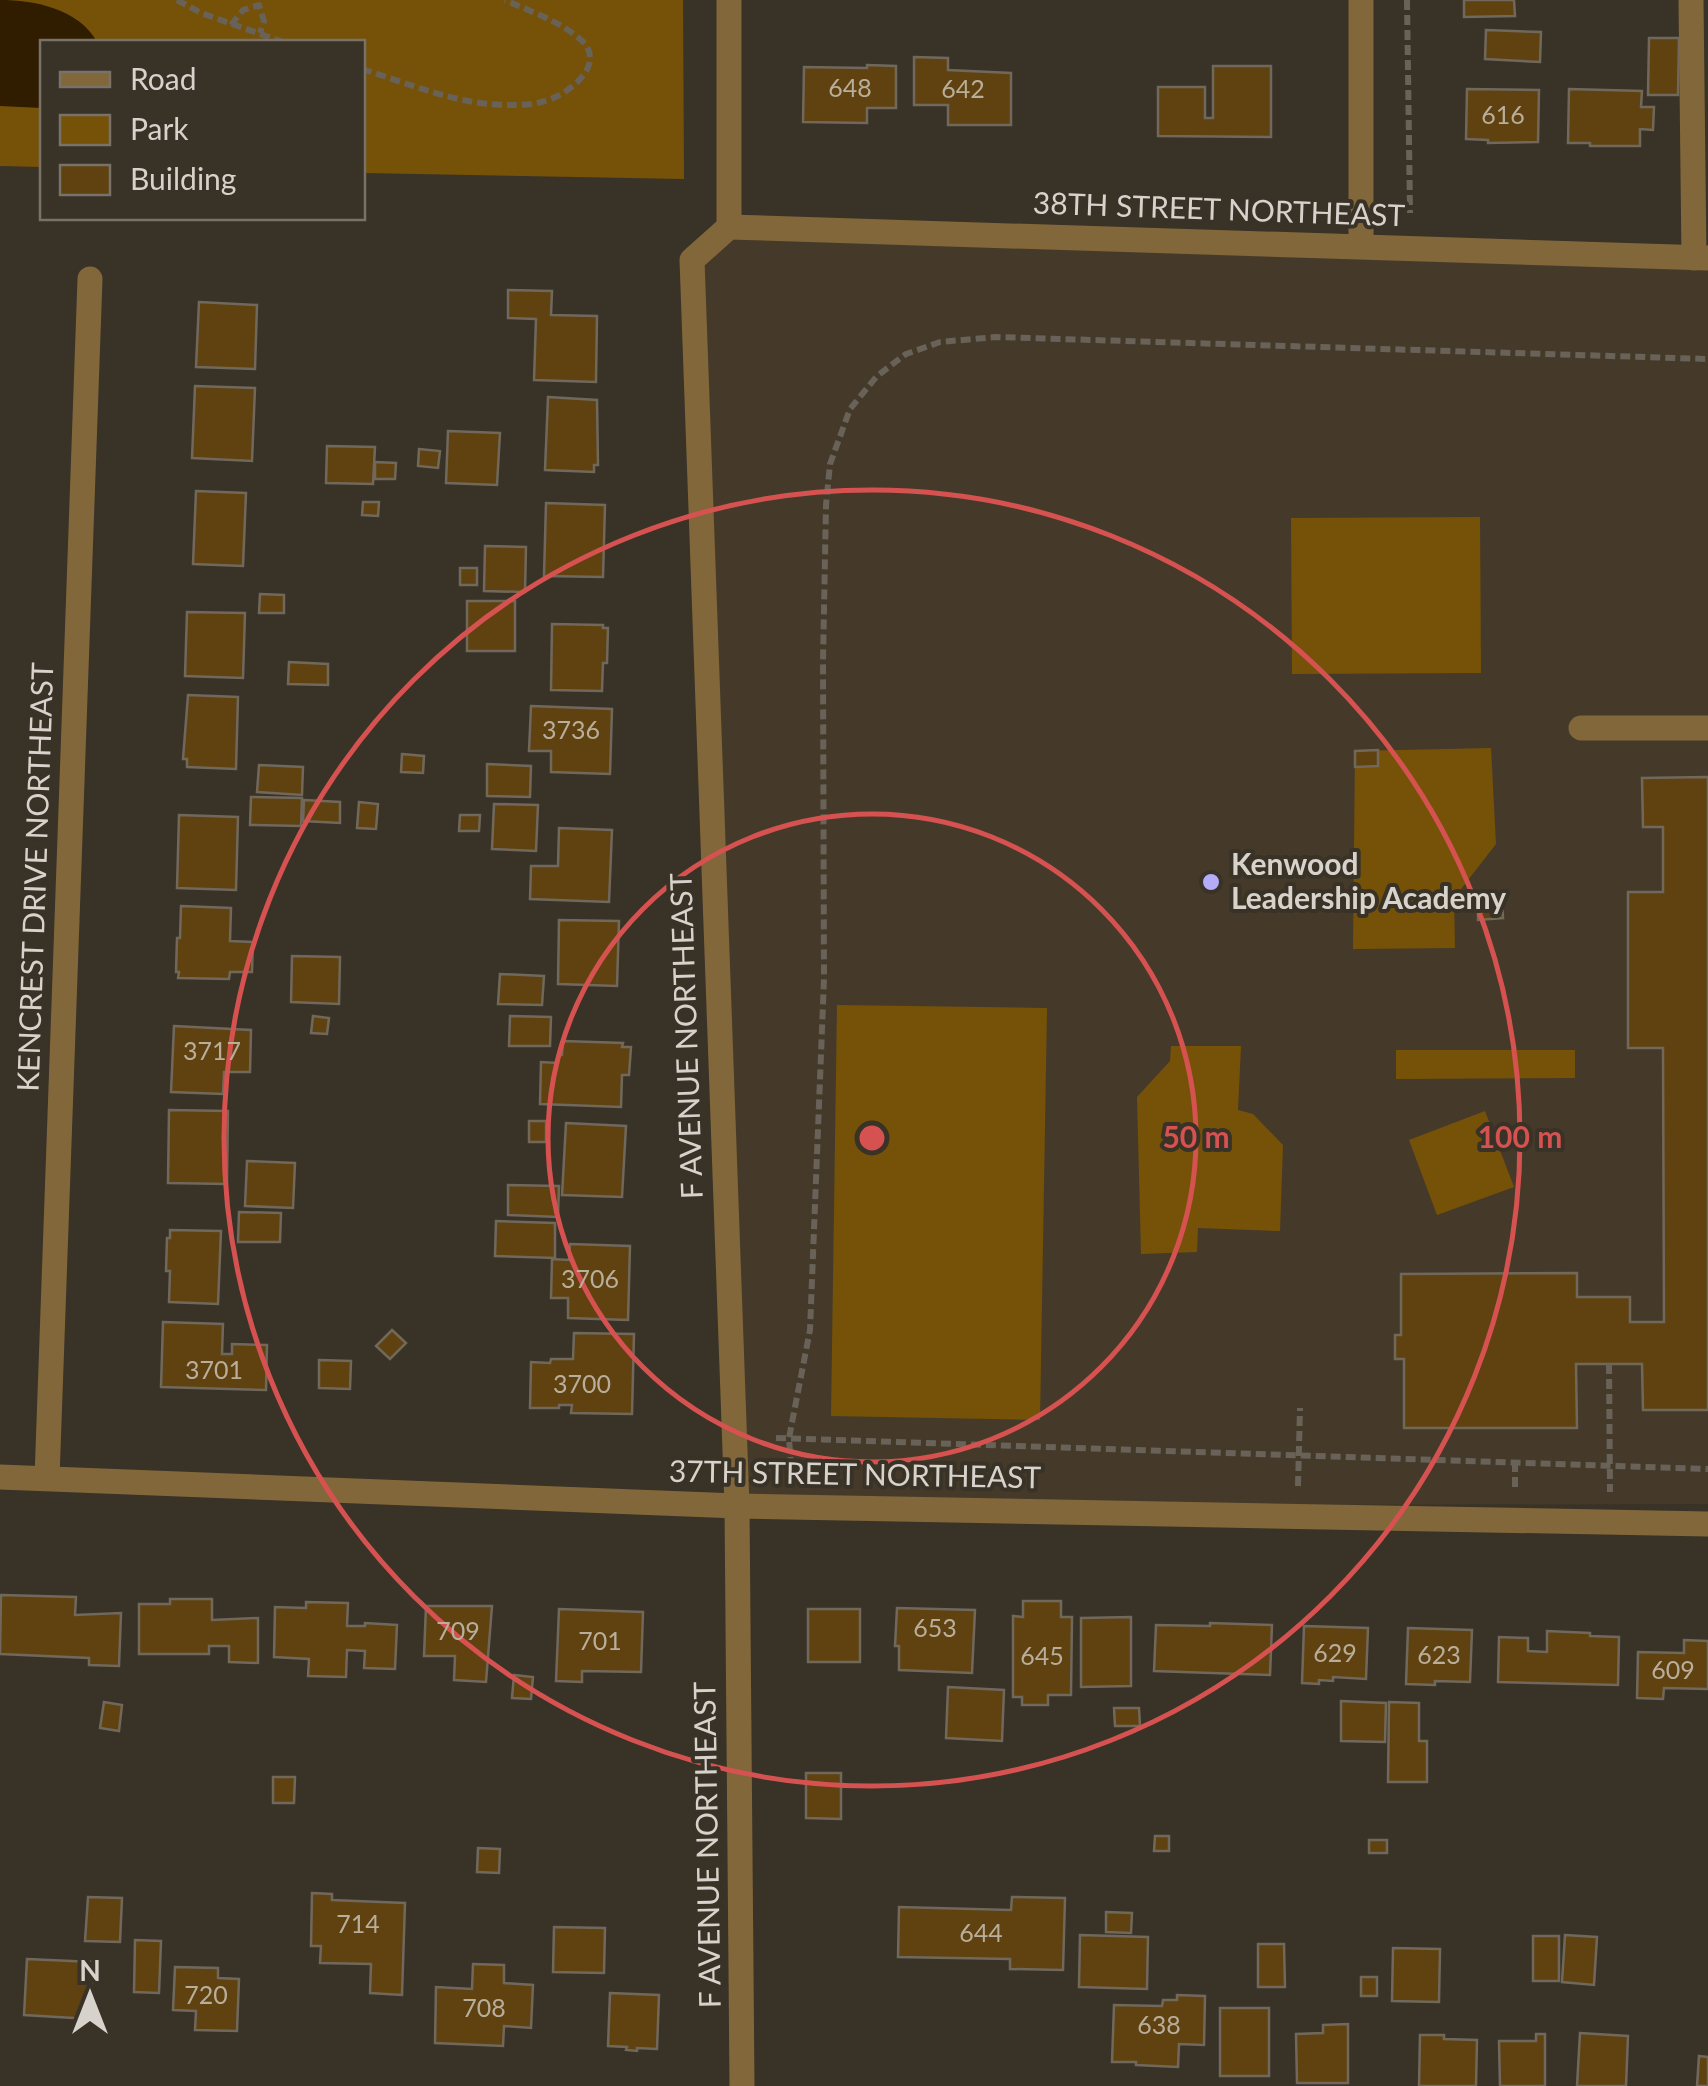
<svg xmlns="http://www.w3.org/2000/svg" width="1708" height="2086" font-family="Lato,sans-serif">
<style>
.built{fill:#453a29}
.green{fill:#765209}
.water{fill:#301d00}
.building{fill:#5f420f;stroke:#71685c;stroke-width:2.5}
.lines{fill:none;stroke-linecap:round;stroke-linejoin:round}
.path{stroke:#696259;stroke-width:6;stroke-dasharray:10 5;stroke-linecap:butt}
.minor{stroke:#82673b;stroke-width:25}
.ring{fill:none;stroke:#d65251;stroke-width:5}
.poi-dot{fill:#b3acf9;stroke:#393227;stroke-width:4}
.labels{text-anchor:middle;stroke-width:8;stroke-linejoin:round;paint-order:stroke}
.number-label{font-size:25px;fill:#b9ae9c}
.street-label{font-size:30px;fill:#d7d2cb;stroke:#393227}
.poi-label{font-size:30px;font-weight:bold;fill:#d7d2cb;stroke:#393227;text-anchor:start}
.centre{fill:#d65251;stroke:#393227;stroke-width:5}
.ring-label{font-size:30px;text-anchor:middle;font-weight:bold;fill:#d65251;stroke:#393227;stroke-width:8;stroke-linejoin:round;paint-order:stroke}
</style>
<rect width="100%" height="100%" fill="#393227"/>
<path class="built" d="M729,227L1708,258V1504L737,1506L692,260Z"/>
<g class="green">
<path d="M0,0H683L684,179L363,173L362,42H42V167L0,166Z"/>
<path d="M1480,517L1481,673L1292,674L1291,518Z"/>
<path d="M1491,748L1496,844L1454,898L1455,948L1353,949L1355,751Z"/>
<path d="M837,1005L1047,1008L1040,1420L831,1416Z"/>
<path d="M1171,1046H1241L1238,1110L1253,1114L1283,1145L1280,1231L1198,1228L1197,1252L1141,1254L1137,1097L1170,1061Z"/>
<path d="M1396,1050H1575V1078L1396,1079Z"/>
<path d="M1485,1111L1514,1187L1437,1215L1409,1140Z"/>
</g>
<path class="water" d="M0,0C35,0 79,9 97,42H42V108L0,106Z"/>
<g class="building">
<path d="M1464,0H1514L1515,16L1464,17Z"/>
<path d="M1486,30L1541,32L1540,62L1485,59Z"/>
<path d="M1649,38H1679L1678,95H1648Z"/>
<path d="M914,57L948,58V70L1011,73V125H948V105H914Z"/>
<path d="M867,65L896,66V108H867V123L803,122L804,67L867,68Z"/>
<path d="M1213,66H1271V137L1158,136V87H1205V118H1213Z"/>
<path d="M1467,89L1539,90L1538,142L1488,143V140L1466,139Z"/>
<path d="M1569,89L1642,91L1641,107H1654L1653,130L1640,129V146H1590V143H1568Z"/>
<path d="M508,290L552,291L551,315L597,316L596,382L534,380L536,319L508,318Z"/>
<path d="M199,302L257,305L255,369L196,367Z"/>
<path d="M195,386L255,388L252,461L192,458Z"/>
<path d="M548,397L597,400L598,465H594V472L545,470Z"/>
<path d="M448,431L500,433L497,485L446,483Z"/>
<path d="M327,446L375,447L373,484L326,483Z"/>
<path d="M419,449L440,451L438,468L418,466Z"/>
<path d="M375,462L396,463L395,479H375Z"/>
<path d="M196,491L246,493L243,566L193,564Z"/>
<path d="M363,502H379L378,516L362,515Z"/>
<path d="M546,503L605,505L603,577L544,576Z"/>
<path d="M485,546L526,547L525,592L484,591Z"/>
<rect x="460" y="568" width="17" height="17"/>
<path d="M260,594L284,595V613H259Z"/>
<rect x="467" y="601" width="48" height="50"/>
<path d="M187,612L245,613L243,678L185,676Z"/>
<path d="M552,624L603,625V628H608L607,663H603L602,691L551,690Z"/>
<path d="M289,662L328,664V685L288,684Z"/>
<path d="M188,695L238,697L236,769L187,767V759H183Z"/>
<path d="M531,706L612,709L610,774L551,772V751H529Z"/>
<path d="M1378,750V766L1355,767V751Z"/>
<path d="M402,754L424,756L423,773L401,772Z"/>
<path d="M487,764L531,766L530,797L487,796Z"/>
<path d="M259,765L303,767L302,795L257,792Z"/>
<path d="M1708,777V1410H1643L1642,1364H1576L1577,1428H1404V1359H1395V1335H1401V1274L1577,1273V1297H1630V1322H1664L1663,1048H1628V892H1663V827H1643L1642,778Z"/>
<path d="M251,797L302,798L301,826L250,825Z"/>
<path d="M304,800L340,802V823L303,821Z"/>
<path d="M359,802L378,804L376,829L357,828Z"/>
<path d="M494,804L538,805L536,851L492,849Z"/>
<path d="M179,815L238,817L236,890L177,888Z"/>
<path d="M460,815H480L479,831H459Z"/>
<path d="M559,828L612,830L609,902L530,899L531,866H558Z"/>
<path d="M1502,901L1503,918L1478,920V902Z"/>
<path d="M181,906L231,908L230,941L253,942L252,972H230L229,979L178,978L179,972H176L177,938H180Z"/>
<path d="M559,920L619,921L617,986L558,984Z"/>
<path d="M292,956L340,957L339,1004L291,1002Z"/>
<path d="M500,974L544,976L542,1005L498,1004Z"/>
<path d="M313,1016L329,1018L327,1034L311,1033Z"/>
<path d="M510,1016L551,1017L550,1046H509Z"/>
<path d="M174,1026L251,1030L250,1072H224L223,1094L171,1092Z"/>
<path d="M563,1041L623,1043L622,1047H631L629,1075H622L621,1107L540,1104L541,1062L558,1063V1055H562Z"/>
<path d="M169,1110L228,1111L227,1184L168,1183Z"/>
<rect x="529" y="1121" width="17" height="21"/>
<path d="M566,1123L626,1126L622,1197L562,1195Z"/>
<path d="M247,1161L295,1163L293,1208L245,1206Z"/>
<path d="M508,1185L559,1186L558,1217L508,1215Z"/>
<path d="M239,1212L281,1213L280,1242H238Z"/>
<path d="M496,1221L555,1223V1258L495,1256Z"/>
<path d="M170,1230L221,1231L218,1304L169,1302L170,1271H166L167,1238H170Z"/>
<path d="M570,1244L630,1246L628,1320L568,1318V1298H551L552,1259L569,1260Z"/>
<path d="M163,1322L223,1324L222,1354H232V1344L267,1345L266,1390L161,1387Z"/>
<path d="M392,1330L406,1343L390,1359L376,1346Z"/>
<path d="M574,1333L634,1334L632,1414L571,1413L572,1405H559V1408H530L531,1362L550,1363L551,1359H573Z"/>
<path d="M319,1360L351,1361L350,1389L319,1388Z"/>
<path d="M1,1595L76,1597L75,1615L121,1613L119,1666L89,1665V1658L0,1654Z"/>
<path d="M170,1599H212V1620L258,1618V1663L229,1662V1646H209V1654H139V1604H170Z"/>
<path d="M1023,1601H1061V1617H1072L1071,1695H1048V1705H1022V1697H1013V1616L1023,1617Z"/>
<path d="M306,1602L348,1603L347,1626H365V1623L397,1625L395,1669L364,1668L365,1651L347,1650L346,1677L308,1676L309,1659L274,1657L275,1607L306,1608Z"/>
<path d="M426,1606H492L486,1682L454,1680L455,1656H424Z"/>
<path d="M897,1608L975,1610L972,1673L899,1670V1646H895Z"/>
<path d="M559,1609L643,1612L641,1672L582,1671V1682L556,1681Z"/>
<rect x="808" y="1609" width="52" height="53"/>
<path d="M1131,1617V1686L1081,1687V1618Z"/>
<path d="M1210,1623L1272,1625L1270,1675L1154,1671L1156,1625L1210,1626Z"/>
<path d="M1304,1626L1368,1628L1366,1679L1333,1677V1681L1319,1680V1684L1302,1683Z"/>
<path d="M1408,1628L1472,1630L1470,1682L1435,1681V1685L1406,1684Z"/>
<path d="M1547,1631L1590,1633V1636L1619,1637L1618,1685L1498,1682L1499,1637L1528,1638V1651L1547,1652Z"/>
<path d="M1684,1640L1708,1641V1689L1664,1688L1663,1699L1637,1698L1638,1652L1684,1653Z"/>
<path d="M514,1675L533,1677L531,1699L512,1698Z"/>
<path d="M948,1687L1004,1690L1002,1741L946,1738Z"/>
<path d="M1341,1701L1386,1703L1385,1742L1341,1741Z"/>
<path d="M104,1702L122,1705L119,1731L100,1728Z"/>
<path d="M1389,1702L1419,1703V1741H1427V1782H1388Z"/>
<path d="M1114,1708H1139L1140,1726H1115Z"/>
<path d="M806,1773H841V1819L806,1818Z"/>
<path d="M273,1777H295L294,1803H273Z"/>
<path d="M1155,1836H1169V1851H1154Z"/>
<rect x="1369" y="1840" width="18" height="13"/>
<path d="M478,1848L500,1849L499,1873L477,1872Z"/>
<path d="M312,1893L332,1894V1900L405,1903L402,1995L370,1993L371,1964L320,1963L321,1946H311Z"/>
<path d="M88,1897L122,1898L120,1942L85,1941Z"/>
<path d="M1012,1897L1065,1898L1063,1970L1010,1969V1959L898,1957L899,1907L1011,1910Z"/>
<path d="M1106,1912L1132,1913L1131,1933L1106,1932Z"/>
<path d="M554,1927L605,1928L604,1973L553,1972Z"/>
<path d="M1080,1935L1148,1937L1147,1989L1079,1987Z"/>
<path d="M1565,1935L1597,1937L1594,1985L1562,1982Z"/>
<rect x="1533" y="1936" width="26" height="45"/>
<path d="M135,1940L161,1941L159,1993L134,1992Z"/>
<path d="M1258,1944H1284L1285,1987H1258Z"/>
<path d="M1393,1948L1440,1949L1439,2002L1392,2001Z"/>
<path d="M27,1959L93,1962L90,2019L24,2015Z"/>
<path d="M473,1964L504,1965V1983L533,1985L531,2028L504,2026L503,2046L435,2043L436,1987L472,1989Z"/>
<path d="M175,1967L218,1968V1978L239,1979L237,2031L195,2030L196,2011L173,2010Z"/>
<rect x="1361" y="1977" width="16" height="19"/>
<path d="M610,1993L659,1995L657,2049L637,2048V2051L626,2050L627,2047L608,2046Z"/>
<path d="M1177,1995L1205,1996L1204,2045L1179,2044L1178,2067L1136,2065V2062H1112L1114,2005L1162,2006L1163,2000H1177Z"/>
<rect x="1220" y="2008" width="49" height="68"/>
<path d="M1348,2024V2083H1297L1296,2034L1323,2033V2025Z"/>
<path d="M1580,2033L1628,2036L1626,2086H1577Z"/>
<path d="M1536,2034H1545V2086H1500L1499,2041H1536Z"/>
<path d="M1420,2035H1444V2039L1477,2040L1476,2086H1419Z"/>
<path d="M1699,2056L1708,2057V2086H1697Z"/>
</g>
<g class="lines">
<g class="path">
<path d="M177,0L201,13L283,42"/>
<path d="M1407,0L1410,213"/>
<path d="M231,25L243,10L259,5L264,21L260,33"/>
<path d="M362,69C410,84 460,106 511,105C520,105 532,105 541,102C566,97 610,64 580,39C559,21 530,11 505,0"/>
<path d="M1609,1364L1610,1492"/>
<path d="M776,1438L1708,1469"/>
<path d="M791,1467L789,1438L810,1330L824,979L823,662L826,505L830,464L850,409L877,376L906,354L940,342L996,337L1708,359"/>
<path d="M1298,1486L1300,1408"/>
<path d="M1515,1487V1463"/>
</g>
<g class="minor">
<path d="M729,0V227L692,260L737,1506L742,2086"/>
<path d="M1361,0V246"/>
<path d="M1691,0L1694,258"/>
<path d="M729,227L1708,258"/>
<path d="M1581,728H1708"/>
<path d="M0,1477L737,1506L1708,1524"/>
<path d="M47,1478L90,279"/>
</g>
</g>
<g class="ring">
<circle cx="872" cy="1138" r="324"/>
<circle cx="872" cy="1138" r="648"/>
</g>
<circle class="poi-dot" cx="1211" cy="882" r="10"/>
<g class="labels">
<g class="number-label">
<text x="850" y="97">648</text>
<text x="963" y="98">642</text>
<text x="1503" y="124">616</text>
<text x="571" y="739">3736</text>
<text x="212" y="1060">3717</text>
<text x="590" y="1288">3706</text>
<text x="214" y="1379">3701</text>
<text x="582" y="1393">3700</text>
<text x="935" y="1637">653</text>
<text x="458" y="1640">709</text>
<text x="600" y="1650">701</text>
<text x="1335" y="1662">629</text>
<text x="1439" y="1664">623</text>
<text x="1042" y="1665">645</text>
<text x="1673" y="1679">609</text>
<text x="358" y="1933">714</text>
<text x="981" y="1942">644</text>
<text x="206" y="2004">720</text>
<text x="484" y="2017">708</text>
<text x="1159" y="2034">638</text>
</g>
<g class="street-label">
<text transform="translate(1219 210) rotate(2)" y="10">38TH STREET NORTHEAST</text>
<text transform="translate(36 877) rotate(-88)" y="10">KENCREST DRIVE NORTHEAST</text>
<text transform="translate(687 1036) rotate(-92)" y="10">F AVENUE NORTHEAST</text>
<text transform="translate(855 1475) rotate(1)" y="10">37TH STREET NORTHEAST</text>
<text transform="translate(708 1845) rotate(-91)" y="10">F AVENUE NORTHEAST</text>
</g>
<g class="poi-label">
<text x="1231" y="875">Kenwood<tspan x="1231" dy="34">Leadership Academy</tspan></text>
</g>
</g>
<circle cx="872" cy="1138" r="15" class="centre"/>
<g class="ring-label">
<text x="1196" y="1148">50 m</text>
<text x="1520" y="1148">100 m</text>
</g>
<rect x="40" y="40" width="325" height="180" fill="#393227" stroke="#787269" stroke-width="2.5"/>
<rect x="60" y="72" width="50" height="15" fill="#82673b" stroke="#787269" stroke-width="2.5"/>
<text x="130" y="90" font-size="30" fill="#d7d2cb">Road</text>
<rect x="60" y="115" width="50" height="30" fill="#765209" stroke="#787269" stroke-width="2.5"/>
<text x="130" y="140" font-size="30" fill="#d7d2cb">Park</text>
<rect x="60" y="165" width="50" height="30" fill="#5f420f" stroke="#787269" stroke-width="2.5"/>
<text x="130" y="190" font-size="30" fill="#d7d2cb">Building</text>
<g transform="translate(90 1996)" stroke="#393227" stroke-width="8" paint-order="stroke">
<path d="M0-8L18 38L0 25L-18 38Z" fill="#d7d2cb"/>
<text y="-15" font-size="28" font-weight="bold" text-anchor="middle" fill="#d7d2cb">N</text>
</g>
</svg>
